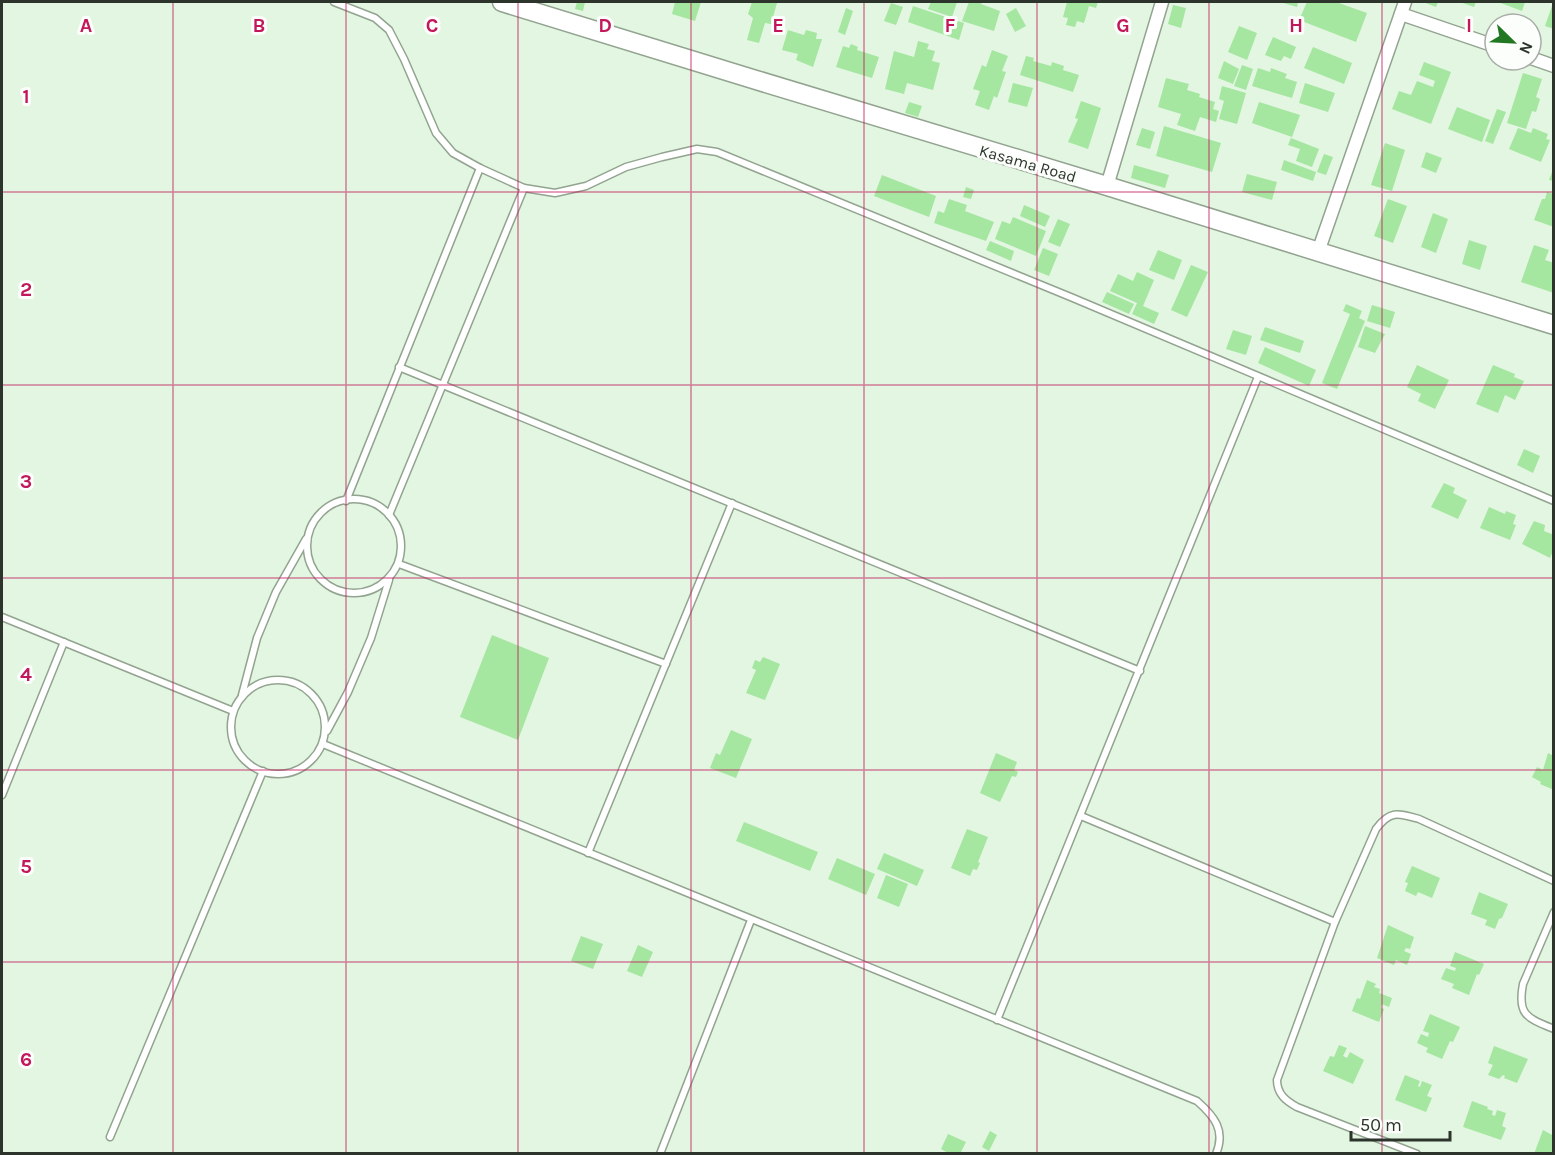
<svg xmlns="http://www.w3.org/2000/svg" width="1555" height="1155" font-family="Karla,sans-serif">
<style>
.building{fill:#a5e6a1}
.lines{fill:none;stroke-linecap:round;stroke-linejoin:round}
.lane-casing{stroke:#92a490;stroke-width:9}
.street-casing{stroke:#92a490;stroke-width:15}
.secondary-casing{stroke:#92a490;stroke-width:21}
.lane{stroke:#fff;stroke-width:6}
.street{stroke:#fff;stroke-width:12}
.secondary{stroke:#fff;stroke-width:18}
.grid{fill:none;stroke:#c2185b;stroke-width:1.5;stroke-opacity:0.55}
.labels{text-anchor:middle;stroke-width:6;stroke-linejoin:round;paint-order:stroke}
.street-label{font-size:16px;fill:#2d342c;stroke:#fbfefa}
.grid-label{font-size:20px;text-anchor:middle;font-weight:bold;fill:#c2185b;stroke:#fbfefa;stroke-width:6;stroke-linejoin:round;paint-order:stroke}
</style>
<rect width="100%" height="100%" fill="#e3f6e1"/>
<g class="building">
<path d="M577,2H585L583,11L575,9Z"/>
<path d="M675,2H701L695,21L672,14Z"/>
<path d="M752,2L777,3L771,24L765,23L759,43L747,40L753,18L748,14Z"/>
<path d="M931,2H957L952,17L928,9Z"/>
<path d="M969,2H982L981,4L1000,11L994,31L962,21Z"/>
<path d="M1067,2H1098L1096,8L1089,6L1084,23L1077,21L1075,27L1066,25L1068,18L1063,17Z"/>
<path d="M1280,2H1298L1297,7Z"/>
<path d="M1307,2H1336L1367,13L1356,42L1299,20Z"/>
<path d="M1423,2H1438L1436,7Z"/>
<path d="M1460,2H1476L1474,7Z"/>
<path d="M1498,2H1525L1522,11Z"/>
<path d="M891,3L903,7L896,25L884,21Z"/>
<path d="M1553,3H1554V29L1545,26Z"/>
<path d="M1173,5L1186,8L1181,28L1168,24Z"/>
<path d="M913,6L964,23L959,40L908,22Z"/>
<path d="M846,8L853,11L845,35L838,32Z"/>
<path d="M1016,8L1026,26L1015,32L1006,14Z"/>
<path d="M1239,26L1257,33L1247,60L1228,52Z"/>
<path d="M788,30L804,35L806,30L817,33L816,39H822L813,67L796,60L798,54L782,50Z"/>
<path d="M1273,37L1296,47L1291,59L1284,56L1281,61L1265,55Z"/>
<path d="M918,41L929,44L927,49L935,51L932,61L940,63L933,90L907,83L904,94L885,89L894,51L914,57Z"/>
<path d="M851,44L858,47L857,50L879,57L872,78L836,67L843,46L849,48Z"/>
<path d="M1313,47L1352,63L1344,84L1304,68Z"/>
<path d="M992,50L1008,56L1002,71L1006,72L997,98L994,96L989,110L975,105L980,91L973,89L982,65L986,67Z"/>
<path d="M1026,56L1034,58L1033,61L1051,66L1052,62L1064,66L1063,70L1079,75L1073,92L1020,75Z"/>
<path d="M1224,61L1239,69L1233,84L1218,78Z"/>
<path d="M1424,62L1451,72L1431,124L1392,109L1399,91L1411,95L1417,81L1433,87L1435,81L1419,75Z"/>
<path d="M1242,65L1253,69L1246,90L1234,86Z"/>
<path d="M1258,68L1270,72L1271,68L1287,74L1285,78L1297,82L1292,98L1252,86Z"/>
<path d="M1523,73L1542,79L1536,97L1540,99L1536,112L1532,111L1526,129L1507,123Z"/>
<path d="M1166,78L1189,84L1187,90L1200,94L1199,97L1215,102L1213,109L1219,111L1216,122L1200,117L1195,131L1177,125L1181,114L1158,107Z"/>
<path d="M1013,83L1033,88L1027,107L1008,102Z"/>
<path d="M1305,83L1335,93L1328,112L1299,103Z"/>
<path d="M1222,86L1246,93L1237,124L1219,119L1224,101L1219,99Z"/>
<path d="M1081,101L1101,108L1088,149L1068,142L1078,119L1075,118Z"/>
<path d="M909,102L922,106L918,117L905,113Z"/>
<path d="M1259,102L1300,115L1292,137L1252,123Z"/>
<path d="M1457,107L1490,120L1482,142L1448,129Z"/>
<path d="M1497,109L1506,112L1493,144L1485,141Z"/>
<path d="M1164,126L1221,143L1212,172L1156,156Z"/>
<path d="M1142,128L1155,132L1150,149L1136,145Z"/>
<path d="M1518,128L1531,133L1533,128L1548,134L1546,139L1550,140L1541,162L1509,149Z"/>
<path d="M1291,138L1319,149L1312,167L1296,161L1300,149L1288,145Z"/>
<path d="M1385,143L1405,150L1392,191L1371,185Z"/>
<path d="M1426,152L1442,158L1436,173L1421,167Z"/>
<path d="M1324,154L1333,157L1326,175L1317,172Z"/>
<path d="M1284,160L1316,172L1313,181L1281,170Z"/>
<path d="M1134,165L1169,175L1165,188L1131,178Z"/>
<path d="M1554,167V181L1549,180Z"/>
<path d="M1247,174L1277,182L1272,200L1242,192Z"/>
<path d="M882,175L936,196L929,217L874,196Z"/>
<path d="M966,187L974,190L971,199L963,197Z"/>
<path d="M1547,192L1554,194V227L1534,220L1542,199H1545Z"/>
<path d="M949,199L967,205L965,211L994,222L986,241L934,223L938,211L944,213Z"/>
<path d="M1388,199L1407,206L1393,243L1374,236Z"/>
<path d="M1024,205L1050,216L1045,227L1020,216Z"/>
<path d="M1433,213L1448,219L1436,253L1421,247Z"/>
<path d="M1013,217L1046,231L1036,256L995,239L1002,221L1010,224Z"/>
<path d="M1058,219L1070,224L1060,247L1048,242Z"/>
<path d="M1469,240L1487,246L1480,270L1462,264Z"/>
<path d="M990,241L1014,251L1011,261L986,250Z"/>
<path d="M1534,245L1549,250L1545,260L1554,263V293L1521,282Z"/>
<path d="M1043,248L1058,254L1049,276L1034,270Z"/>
<path d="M1158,250L1182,260L1174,280L1149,270Z"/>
<path d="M1191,265L1208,272L1187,317L1171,310Z"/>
<path d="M1137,272L1154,280L1143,306L1159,313L1154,324L1132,314L1137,303L1110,291L1118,274L1133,281Z"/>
<path d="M1107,292L1134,304L1129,314L1102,302Z"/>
<path d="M1346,304L1362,311L1359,318L1365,321L1337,389L1322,383L1350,314L1343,311Z"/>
<path d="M1372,305L1395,312L1390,328L1367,321Z"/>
<path d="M1365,326L1385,334L1375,353L1358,347Z"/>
<path d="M1265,327L1304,341L1300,353L1260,340Z"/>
<path d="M1233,330L1252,336L1246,355L1226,349Z"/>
<path d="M1265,347L1316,370L1309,386L1258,363Z"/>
<path d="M1417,365L1449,380L1435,409L1418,401L1421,394L1407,387Z"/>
<path d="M1493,365L1515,374L1514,377L1524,381L1515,400L1505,395L1498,413L1476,404Z"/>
<path d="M1524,449L1540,456L1533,473L1517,465Z"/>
<path d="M1444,483L1455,488L1453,493L1467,500L1458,519L1431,507Z"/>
<path d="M1489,507L1505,514L1506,511L1516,515L1513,524L1516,525L1510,540L1480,528Z"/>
<path d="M1534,521L1545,525L1544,531L1554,535V548L1550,558L1522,544Z"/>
<path d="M492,635L549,658L518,740L460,717Z"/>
<path d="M763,657L780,664L765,700L746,693L756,670L752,668L755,660L760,662Z"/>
<path d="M731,730L752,739L736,778L710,768L716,753L720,755Z"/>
<path d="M996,753L1017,762L1014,770L1018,772L1016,777L1012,776L1000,802L980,793Z"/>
<path d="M1548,753L1554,756V790L1540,784L1541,782L1532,777L1537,767L1543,770Z"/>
<path d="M744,822L818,852L810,871L736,841Z"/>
<path d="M967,829L988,837L978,862L980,863L977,870L973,869L970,876L951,868Z"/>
<path d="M884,853L924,870L917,886L877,869Z"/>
<path d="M837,858L875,874L866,895L828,879Z"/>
<path d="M1412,866L1440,878L1432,898L1418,892L1416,896L1405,891L1408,883L1405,882Z"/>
<path d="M886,875L908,884L899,907L877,898Z"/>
<path d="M1479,892L1508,904L1502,918L1499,919L1495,929L1485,925L1487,920L1471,914Z"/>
<path d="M1388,925L1414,937L1410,949L1406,948L1404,951L1411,954L1407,965L1396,960L1394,965L1377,958Z"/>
<path d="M581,936L603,944L593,969L571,961Z"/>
<path d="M638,945L653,952L642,977L627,971Z"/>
<path d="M1455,952L1484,964L1479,975L1477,974L1469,995L1452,988L1454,984L1441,979L1446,968L1455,971L1456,968L1450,966Z"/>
<path d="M1367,980L1376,984L1374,987L1380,989L1379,993L1392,998L1389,1007L1382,1004L1381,1008L1384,1009L1379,1022L1352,1011L1357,998L1360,999Z"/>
<path d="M1430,1014L1460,1027L1453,1042L1450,1041L1442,1059L1426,1052L1428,1048L1417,1043L1421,1034L1428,1037L1429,1033L1423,1031Z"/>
<path d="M1339,1045L1347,1048L1343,1056L1347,1058L1350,1052L1364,1060L1353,1084L1323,1071L1330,1056L1334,1057Z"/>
<path d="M1494,1046L1528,1059L1517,1083L1504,1078L1505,1076L1503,1075L1499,1079L1488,1075L1493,1065L1488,1063Z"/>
<path d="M1405,1075L1420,1081L1418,1086L1420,1087L1422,1081L1432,1085L1427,1096L1432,1098L1426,1112L1395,1100Z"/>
<path d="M1472,1101L1488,1107L1487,1109L1493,1111L1492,1115L1495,1116L1497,1110L1506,1113L1502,1126L1506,1128L1501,1140L1463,1127Z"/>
<path d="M1543,1130L1554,1136V1154H1534Z"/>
<path d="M990,1131L997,1135L989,1151L982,1147Z"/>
<path d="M948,1134L966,1142L960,1154H950L941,1149Z"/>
</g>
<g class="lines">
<defs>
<g id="lane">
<path d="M334,2L375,18L389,30L404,59L436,133L453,153L480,168L524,188L555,193L586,186L626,167L662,157L697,149L717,152L1073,298L1554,501"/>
<path d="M399,367L1140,671"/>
<circle cx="354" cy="546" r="47"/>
<path d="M346,501L480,168"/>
<path d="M389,515L524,188"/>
<path d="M399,564L666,664"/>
<path d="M2,617L233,711"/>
<circle cx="278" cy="727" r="47"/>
<path d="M242,695L257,638L276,592L306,539"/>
<path d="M327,731L348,692L371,638L389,580"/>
<path d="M323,744L1197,1101C1214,1116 1226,1130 1216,1154"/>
<path d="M2,795L64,642"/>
<path d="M1081,816L1335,922"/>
<path d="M588,853L732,503"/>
<path d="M1554,912L1523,984C1517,1015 1527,1018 1554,1029"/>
<path d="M997,1020L1258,377"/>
<path d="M110,1137L263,771"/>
<path d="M660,1154L751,920"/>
<path d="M1417,1154L1297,1107C1286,1101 1277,1094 1277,1080L1335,922L1376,829C1390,810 1398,813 1419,819L1554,881"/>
</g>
<g id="street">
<path d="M1401,14L1495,46"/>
<path d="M1531,58L1554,66"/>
<path d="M1107,186L1162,2"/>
<path d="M1318,252L1405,2"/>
</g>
<path id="secondary" d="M502,2L756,80L1107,186L1554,325"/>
</defs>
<use href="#lane" class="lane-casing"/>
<use href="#street" class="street-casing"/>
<use href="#secondary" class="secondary-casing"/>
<use href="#lane" class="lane"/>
<use href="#street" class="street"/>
<use href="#secondary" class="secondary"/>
</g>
<path class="grid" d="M173,2V1154M346,2V1154M518,2V1154M691,2V1154M864,2V1154M1037,2V1154M1209,2V1154M1382,2V1154M2,192H1554M2,385H1554M2,578H1554M2,770H1554M2,962H1554"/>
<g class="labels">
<g class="street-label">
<text transform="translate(1028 163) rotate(16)" y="6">Kasama Road</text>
</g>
</g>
<g class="grid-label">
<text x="86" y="32">A</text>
<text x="259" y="32">B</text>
<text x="432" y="32">C</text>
<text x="605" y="32">D</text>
<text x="778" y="32">E</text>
<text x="950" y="32">F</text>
<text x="1123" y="32">G</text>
<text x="1296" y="32">H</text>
<text x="1469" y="32">I</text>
<text x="26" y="103">1</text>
<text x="26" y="296">2</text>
<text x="26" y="488">3</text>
<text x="26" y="681">4</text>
<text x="26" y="873">5</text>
<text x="26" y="1066">6</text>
</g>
<rect width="1555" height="1155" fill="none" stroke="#2d342c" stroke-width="6"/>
<g transform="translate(1513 42) rotate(114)"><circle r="28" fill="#fbfefa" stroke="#a9ada8" stroke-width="1.5"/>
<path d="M0-4.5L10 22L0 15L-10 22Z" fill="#227722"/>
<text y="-9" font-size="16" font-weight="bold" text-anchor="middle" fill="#2d342c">N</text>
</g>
<path d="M1351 1131v9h99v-9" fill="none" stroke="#2d342c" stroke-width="3"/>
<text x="1360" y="1131" font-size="18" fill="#2d342c" stroke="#fbfefa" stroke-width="4.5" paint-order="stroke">50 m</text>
</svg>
